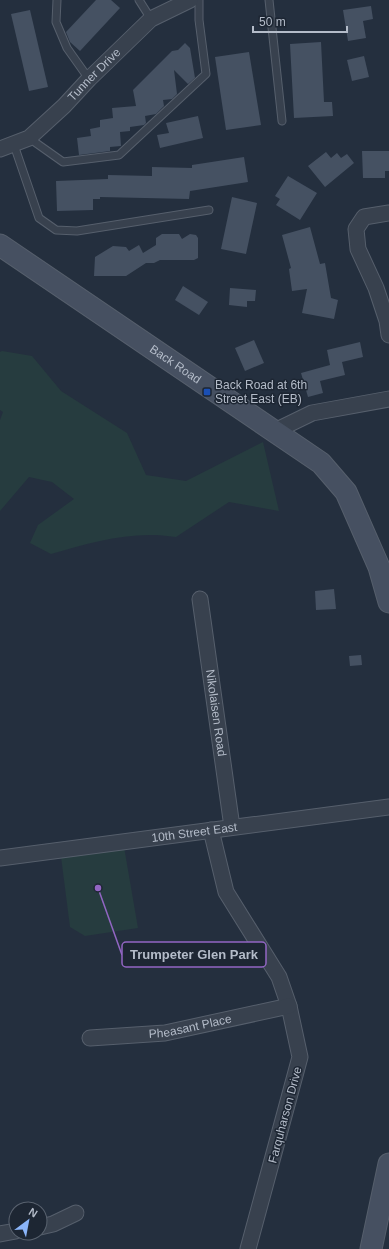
<svg xmlns="http://www.w3.org/2000/svg" width="389" height="1249" font-family="Arial,sans-serif">
<style>
.green{fill:#263c3f}
.building{fill:#455162}
.lines{fill:none;stroke-linecap:round;stroke-linejoin:round}
.lane-casing{stroke:#565f6c;stroke-width:9}
.street-casing{stroke:#565f6c;stroke-width:17}
.secondary-casing{stroke:#565f6c;stroke-width:23}
.lane{stroke:#38414e;stroke-width:7}
.street{stroke:#38414e;stroke-width:15}
.secondary{stroke:#465061;stroke-width:21}
.transit-dot{fill:#1a4fb4;stroke:#1d2633;stroke-width:1.5}
.labels{text-anchor:middle;stroke-width:3;stroke-linejoin:round;paint-order:stroke}
.street-label{font-size:12px;fill:#b4bcc9;stroke:#1d2633}
.poi-label{font-size:12px;fill:#b4bcc9;stroke:#1d2633;text-anchor:start}
.leader{fill:none;stroke:#9266c3;stroke-width:1.5}
.callout-dot{fill:#9266c3;stroke:#1d2633;stroke-width:1.5}
.callout{fill:#1d2633;stroke:#9266c3;stroke-width:1.5}
.callout-label{font-size:13px;text-anchor:middle;font-weight:bold;fill:#b4bcc9}
</style>
<rect width="100%" height="100%" fill="#242f3e"/>
<g class="green">
<path d="M2,351L32,356L61,391L127,433L146,475L186,481L263,442L279,511L229,502L176,537C132,530 93,542 51,554L30,543L38,525L74,499L52,482L29,477L0,511V420L3,412L0,410V352Z"/>
<path d="M123,841L138,928L85,936L70,927L60,849Z"/>
</g>
<g class="building">
<path d="M96,0H111L120,8L80,51L70,42L66,32Z"/>
<path d="M371,6L373,19L363,21L366,38L348,41L343,10Z"/>
<path d="M30,10L48,87L29,91L11,14Z"/>
<path d="M321,42L324,102H332L333,116L294,118L290,44Z"/>
<path d="M185,43L190,48L195,78L188,84L174,70L177,94L172,99L163,100L164,106L156,114L145,116L146,123L144,125L130,127V131L120,132L121,146L110,147V151L79,155L77,138L91,136L90,129L100,127V120L113,118L112,108L136,106L133,90L172,51L178,50Z"/>
<path d="M249,52L261,125L226,130L215,57Z"/>
<path d="M364,56L369,77L352,81L347,60Z"/>
<path d="M198,116L203,138L160,148L157,135L169,133L166,123Z"/>
<path d="M362,151H389V171H385V178H363Z"/>
<path d="M326,152L331,158L337,153L341,158L347,154L354,163L325,187L308,166Z"/>
<path d="M244,157L248,182L190,191L189,199L100,197V199H93V210L57,211L56,181L108,179V175L152,176V167L192,168V165Z"/>
<path d="M288,176L317,193L300,220L276,205L280,199L275,196Z"/>
<path d="M232,197L257,203L246,254L221,249Z"/>
<path d="M310,227L320,264L325,263L331,298L338,300L334,319L302,313L307,289L292,291L289,269L291,268L282,235Z"/>
<path d="M162,234H179L182,239L190,234L196,235L198,238V258L194,260H160L154,263H146L126,276H94L95,257L113,246L126,247L129,251L139,245L143,253L156,245V238Z"/>
<path d="M183,286L208,302L199,315L175,300Z"/>
<path d="M230,288L256,290L255,301H247V307L229,305Z"/>
<path d="M254,340L264,363L245,371L235,348Z"/>
<path d="M360,342L363,357L342,362L345,375L320,381L323,393L308,397L301,373L330,365L327,350Z"/>
<path d="M334,589L336,609L316,610L315,591Z"/>
<path d="M361,655L362,665L350,666L349,656Z"/>
</g>
<g class="lines">
<defs>
<g id="lane">
<path d="M57,0L56,22L67,48L89,79"/>
<path d="M139,0L151,19"/>
<path d="M269,0L282,121"/>
<path d="M29,138L63,162L119,155L206,74L199,20V0"/>
<path d="M14,145L39,218L56,230L77,231L209,210"/>
</g>
<g id="street">
<path id="s1" d="M0,149L29,138L64,106L89,79L151,19L190,0"/>
<path d="M389,213L364,217L356,229L358,249L376,288L387,321L389,335"/>
<path d="M275,431L312,413L389,399"/>
<path id="s2" d="M200,599L232,827"/>
<path d="M211,830L226,892L279,977L289,1006L300,1057L248,1249"/>
<path id="s3" d="M0,858L389,807"/>
<path id="s4" d="M90,1038L165,1033L289,1006"/>
<path d="M40,1227L53,1224L76,1213"/>
<path d="M0,1234L16,1231"/>
</g>
<g id="secondary">
<path id="s5" d="M0,245L321,463L346,492L379,567L389,602"/>
<path d="M371,1249L389,1164"/>
</g>
</defs>
<use href="#lane" class="lane-casing"/>
<use href="#street" class="street-casing"/>
<use href="#secondary" class="secondary-casing"/>
<use href="#lane" class="lane"/>
<use href="#street" class="street"/>
<use href="#secondary" class="secondary"/>
</g>
<rect class="transit-dot" x="203" y="388" width="8" height="8" rx="2"/>
<g class="labels">
<g class="street-label">
<text dy="4" stroke="none"><textPath href="#s1" startOffset="122">Tunner Drive</textPath></text>
<text dy="4" stroke="none"><textPath href="#s5" startOffset="212">Back Road</textPath></text>
<text dy="4" stroke="none"><textPath href="#s2" startOffset="115">Nikolaisen Road</textPath></text>
<text dy="4" stroke="none"><textPath href="#s3" startOffset="196">10th Street East</textPath></text>
<text dy="4" stroke="none"><textPath href="#s4" startOffset="101">Pheasant Place</textPath></text>
<text transform="translate(285 1115) rotate(-75)" y="4">Farquharson Drive</text>
</g>
<g class="poi-label">
<text x="215" y="389">Back Road at 6th<tspan x="215" dy="14">Street East (EB)</tspan></text>
</g>
</g>
<path class="leader" d="M98 888L122 955"/>
<circle class="callout-dot" cx="98" cy="888" r="4"/>
<rect class="callout" x="122" y="942" width="144" height="25" rx="4"/>
<g class="callout-label">
<text x="194" y="959">Trumpeter Glen Park</text>
</g>
<g transform="translate(28 1221) rotate(32)"><circle r="19" fill="#1d2633" stroke="#59626f"/>
<path d="M0-3L7 15L0 10L-7 15Z" fill="#8ab4f8"/>
<text y="-6" font-size="11" font-weight="bold" text-anchor="middle" fill="#b4bcc9">N</text>
</g>
<path d="M253 26v6h94v-6" fill="none" stroke="#b4bcc9" stroke-width="2"/>
<text x="259" y="26" font-size="12" fill="#b4bcc9" stroke="#1d2633" stroke-width="3" paint-order="stroke">50 m</text>
</svg>
